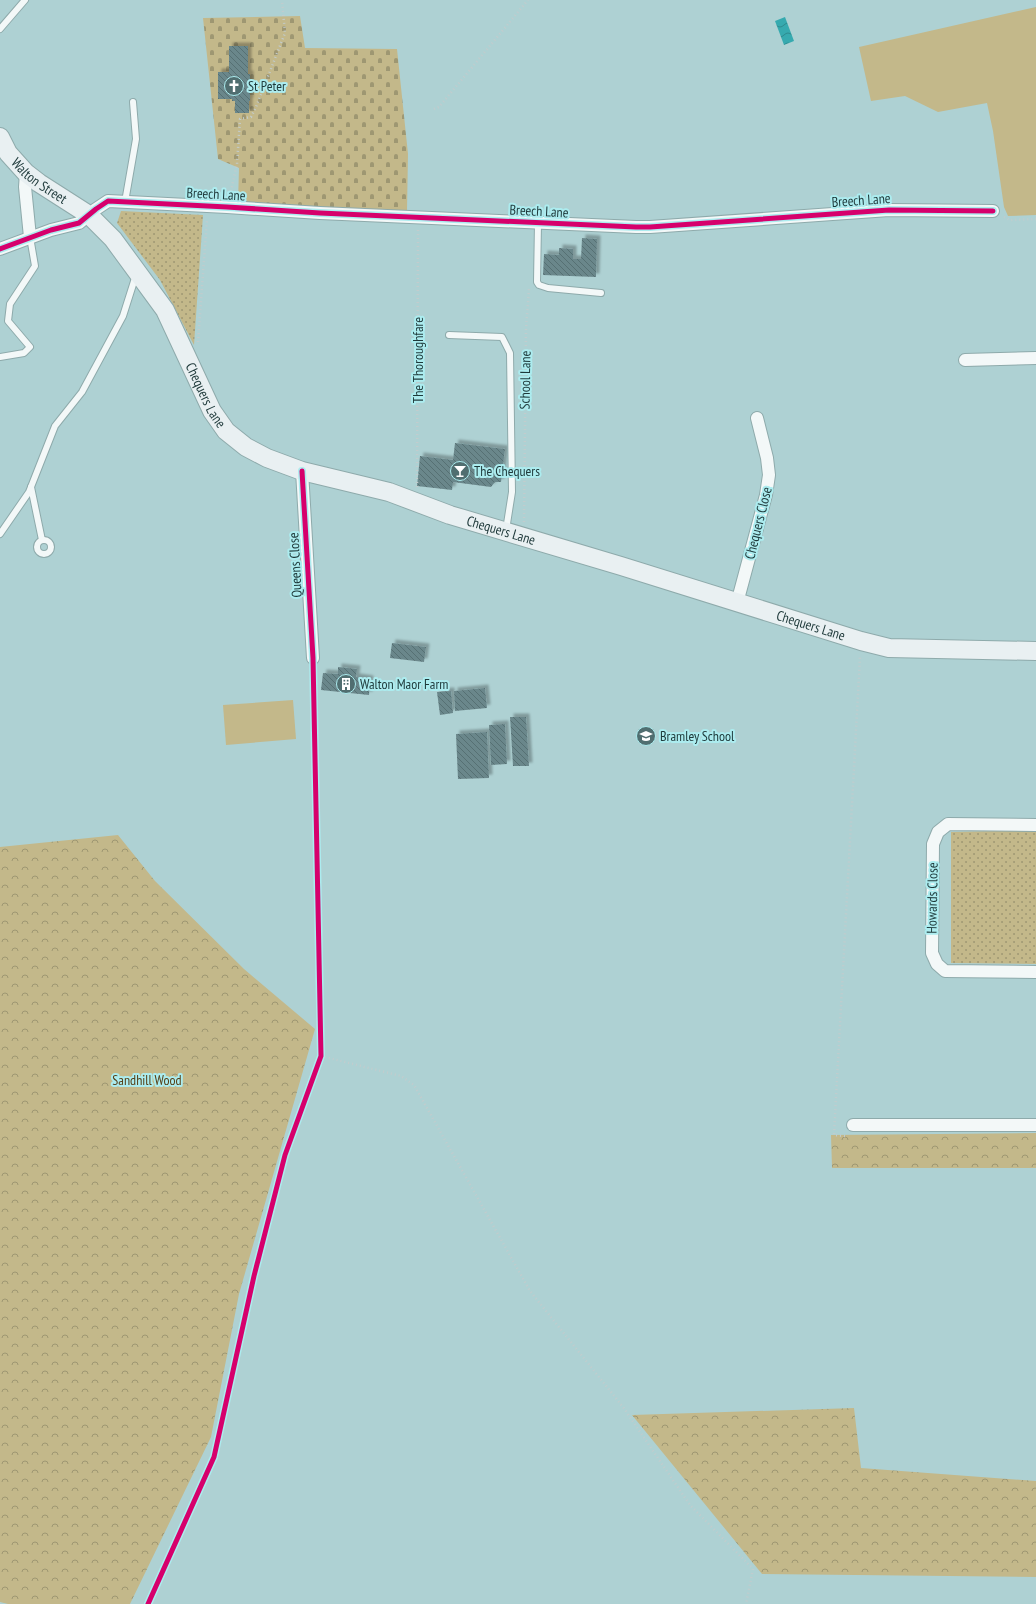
<svg xmlns="http://www.w3.org/2000/svg" width="1036" height="1604" font-family="'PT Sans Narrow',sans-serif">
<style>
.grass{fill:url(#grass-dots)}
.forest{fill:url(#forest-crowns)}
.cemetery{fill:url(#cemetery-stones)}
.park{fill:#c3b88a}
.water{fill:url(#water-waves)}
.building{fill:url(#building-back-hatch);filter:url(#shadow)}
.lines{fill:none;stroke-linecap:round;stroke-linejoin:round}
.lane-casing{stroke:#8eaaab;stroke-width:8}
.street-casing{stroke:#8eaaab;stroke-width:14}
.secondary-casing{stroke:#8eaaab;stroke-width:20}
.path{stroke:#c2cccd;stroke-width:2.5;stroke-dasharray:1 3;stroke-linecap:butt}
.lane{stroke:#f3f8f8;stroke-width:6}
.street{stroke:#f3f8f8;stroke-width:12}
.secondary{stroke:#e9f0f2;stroke-width:18}
.cycleway-casing{stroke:#acecef;stroke-width:8}
.cycleway{stroke:#d6006c;stroke-width:5}
.labels{text-anchor:middle;stroke-width:4;stroke-linejoin:round;paint-order:stroke}
.poi-label{font-size:14px;fill:#1e393a;stroke:#acecef;text-anchor:start}
.street-label{font-size:14px;fill:#1e393a;stroke:#acecef}
.park-label{font-size:14px;fill:#553e15;stroke:#acecef}
</style>
<defs>
<pattern id="grass-dots" width="8" height="8" patternUnits="userSpaceOnUse"><rect width="8" height="8" fill="#c3b88a"/><path d="M2 2h.1M6 6h.1" fill="none" stroke="#9e9772" stroke-width="1.8" stroke-linecap="round"/></pattern>
<pattern id="forest-crowns" width="20" height="18" patternUnits="userSpaceOnUse"><rect width="20" height="18" fill="#c3b88a"/><path d="M2 6a3 3 0 1 1 6 0M12 15a3 3 0 1 1 6 0" fill="none" stroke="#9e9772"/></pattern>
<pattern id="cemetery-stones" width="16" height="16" patternUnits="userSpaceOnUse"><rect width="16" height="16" fill="#c3b88a"/><path d="M2 7V4a2 2 0 0 1 4 0v3zM10 15v-3a2 2 0 0 1 4 0v3z" fill="#9e9772"/></pattern>
<pattern id="water-waves" width="16" height="10" patternUnits="userSpaceOnUse"><rect width="16" height="10" fill="#36aaaf"/><path d="M0 5q4-4 8 0t8 0" fill="none" stroke="#2d8b8f"/></pattern>
<pattern id="building-back-hatch" width="6" height="6" patternUnits="userSpaceOnUse"><rect width="6" height="6" fill="#6b878b"/><path d="M-1 5l2 2M0 0l6 6M5-1l2 2" fill="none" stroke="#576f73"/></pattern>
<filter id="shadow"><feDropShadow dx="3.5" dy="-3.5" stdDeviation="1" flood-color="#0004"/></filter>
</defs>
<rect width="100%" height="100%" fill="#aed1d3"/>
<g class="grass">
<path d="M121,211L203,215L194,345L160,280L117,223Z"/>
<path d="M1036,830V964L951,963V832Z"/>
</g>
<g class="forest">
<path d="M118,835L155,881L244,969L315,1029L239,1294L211,1437L130,1604H8L0,1602V847Z"/>
<path d="M1036,1133V1168H832L831,1135Z"/>
<path d="M854,1408L861,1468L1036,1481V1577L762,1574L632,1415Z"/>
</g>
<path class="cemetery" d="M300,16L305,48L397,49L408,154L407,211L238,203L239,168L218,159L203,18Z"/>
<g class="park">
<path d="M1036,7V215L1008,216L1004,207L993,131L987,103L938,112L905,96L871,101L859,47Z"/>
<path d="M293,700L296,739L226,745L223,705Z"/>
</g>
<path class="water" d="M785,17L794,41L784,45L775,21Z"/>
<g class="building">
<path d="M229,46H248V74H250V101H249V113H235V101H232V99H218V72H229Z"/>
<path d="M582,238L597,239L596,277L543,275L544,254L559,255V248L573,249V259H581Z"/>
<path d="M455,443L505,449L501,482H495L491,487L453,482L452,490L417,486L420,456L453,460Z"/>
<path d="M392,643L426,647L424,662L390,658Z"/>
<path d="M338,667L357,669L356,677L370,679L369,695L321,690L323,673L338,674Z"/>
<path d="M485,688L487,708L455,711L454,691Z"/>
<path d="M451,691L453,713L440,715L437,692Z"/>
<path d="M510,717H526L529,766H513Z"/>
<path d="M505,724L507,764L491,765L489,725Z"/>
<path d="M487,732L489,778L458,779L456,734Z"/>
</g>
<g class="lines">
<defs>
<g id="lane">
<path d="M0,29L25,0"/>
<path d="M125,202L136,139L133,102"/>
<path d="M538,223L537,282L539,285L548,288L601,293"/>
<path d="M449,335L502,337L510,353L512,492L506,530"/>
<path d="M0,357L24,353L30,347L8,321L10,304L35,266L30,237"/>
<path d="M31,487L42,540"/>
<path d="M0,534L29,492L55,426L82,392L123,316L136,275"/>
<circle cx="44" cy="547" r="7"/>
</g>
<g id="street">
<path d="M26,173L25,187L30,237"/>
<path d="M0,249L51,230L79,223L96,209L108,201L227,207L320,213L636,227H650L889,210L993,211"/>
<path d="M965,360L1036,358"/>
<path d="M302,471L313,658"/>
<path d="M737,603L766,495L769,475L767,458L757,418"/>
<path d="M1036,825L948,824L938,832L933,844L932,953L937,964L945,971L1036,972"/>
<path d="M853,1125H1036"/>
</g>
<g id="secondary">
<path id="s1" d="M0,137L8,153L26,173L39,183L89,215L113,239L165,310L212,411L226,431L246,447L267,458L302,471L389,492L450,515L621,566L861,641L889,648L1036,651"/>
</g>
</defs>
<use href="#lane" class="lane-casing"/>
<use href="#street" class="street-casing"/>
<use href="#secondary" class="secondary-casing"/>
<g class="path">
<path d="M434,109L439,107L528,0"/>
<path d="M230,195L237,164L240,119L251,117L256,107L285,33L282,0"/>
<path d="M1004,217L1010,220L1036,219"/>
<path d="M198,342L207,219"/>
<path d="M417,487L418,230"/>
<path d="M524,522L526,329L529,289"/>
<path d="M321,1056L401,1076L414,1085L530,1291L623,1407L690,1505L753,1569L746,1604"/>
<path d="M845,1136L834,1135L860,657"/>
</g>
<use href="#lane" class="lane"/>
<use href="#street" class="street"/>
<use href="#secondary" class="secondary"/>
<defs>
<g id="cycleway">
<path d="M0,249L51,230L79,223L96,209L108,201L227,207L320,213L636,227H650L889,210L993,211"/>
<path d="M148,1604L214,1457L254,1276L285,1155L321,1056L313,658L302,471"/>
</g>
</defs>
<use href="#cycleway" class="cycleway-casing"/>
<use href="#cycleway" class="cycleway"/>
</g>
<defs>
<symbol id="church-disc" viewBox="-11 -11 22 22"><circle r="9.5" fill="#506e70" stroke="#acecef"/><path d="M-1.2-6h2.4v3.5h3.3v2.4h-3.3V6h-2.4V-.1h-3.3v-2.4h3.3Z" fill="#fff"/></symbol>
<symbol id="bar-disc" viewBox="-11 -11 22 22"><circle r="9.5" fill="#506e70" stroke="#acecef"/><path d="M-6-5H6L.8 .8V4.5H3.5V6h-7V4.5H-.8V.8Z" fill="#fff"/></symbol>
<symbol id="building-disc" viewBox="-11 -11 22 22"><circle r="9.5" fill="#506e70" stroke="#acecef"/><path d="M-4-6H4V6H1V3H-1V6H-4ZM-2.5-4.3h1.7v1.8h-1.7ZM.8-4.3h1.7v1.8H.8ZM-2.5-1h1.7V.8h-1.7ZM.8-1h1.7V.8H.8Z" fill="#fff"/></symbol>
<symbol id="school-disc" viewBox="-11 -11 22 22"><circle r="9.5" fill="#506e70" stroke="#acecef"/><path d="M0-5L7-2L0 1L-7-2ZM-4 1L0 2.5L4 1V4Q0 6-4 4Z" fill="#fff"/></symbol>
</defs>
<g fill-rule="evenodd">
<use href="#church-disc" x="223" y="75" width="22" height="22"/>
<use href="#bar-disc" x="449" y="460" width="22" height="22"/>
<use href="#building-disc" x="335" y="673" width="22" height="22"/>
<use href="#school-disc" x="635" y="725" width="22" height="22"/>
</g>
<g class="labels">
<g class="poi-label">
<text x="248" y="91">St Peter</text>
<text x="474" y="476">The Chequers</text>
<text x="360" y="689">Walton Maor Farm</text>
<text x="660" y="741">Bramley School</text>
</g>
<g class="street-label">
<text dy="5" stroke="none"><textPath href="#s1" startOffset="60">Walton Street</textPath></text>
<text transform="translate(216 194) rotate(3)" y="5">Breech Lane</text>
<text transform="translate(861 200) rotate(-4)" y="5">Breech Lane</text>
<text transform="translate(539 211) rotate(3)" y="5">Breech Lane</text>
<text transform="translate(418 360) rotate(-90)" y="5">The Thoroughfare</text>
<text transform="translate(525 380) rotate(-89)" y="5">School Lane</text>
<text dy="5" stroke="none"><textPath href="#s1" startOffset="337">Chequers Lane</textPath></text>
<text transform="translate(758 523) rotate(-76)" y="5">Chequers Close</text>
<text dy="5" stroke="none"><textPath href="#s1" startOffset="673">Chequers Lane</textPath></text>
<text transform="translate(295 565) rotate(-93)" y="5">Queens Close</text>
<text dy="5" stroke="none"><textPath href="#s1" startOffset="997">Chequers Lane</textPath></text>
<text transform="translate(932 898) rotate(-89)" y="5">Howards Close</text>
</g>
<g class="park-label">
<text x="147" y="1085">Sandhill Wood</text>
</g>
</g>
</svg>
